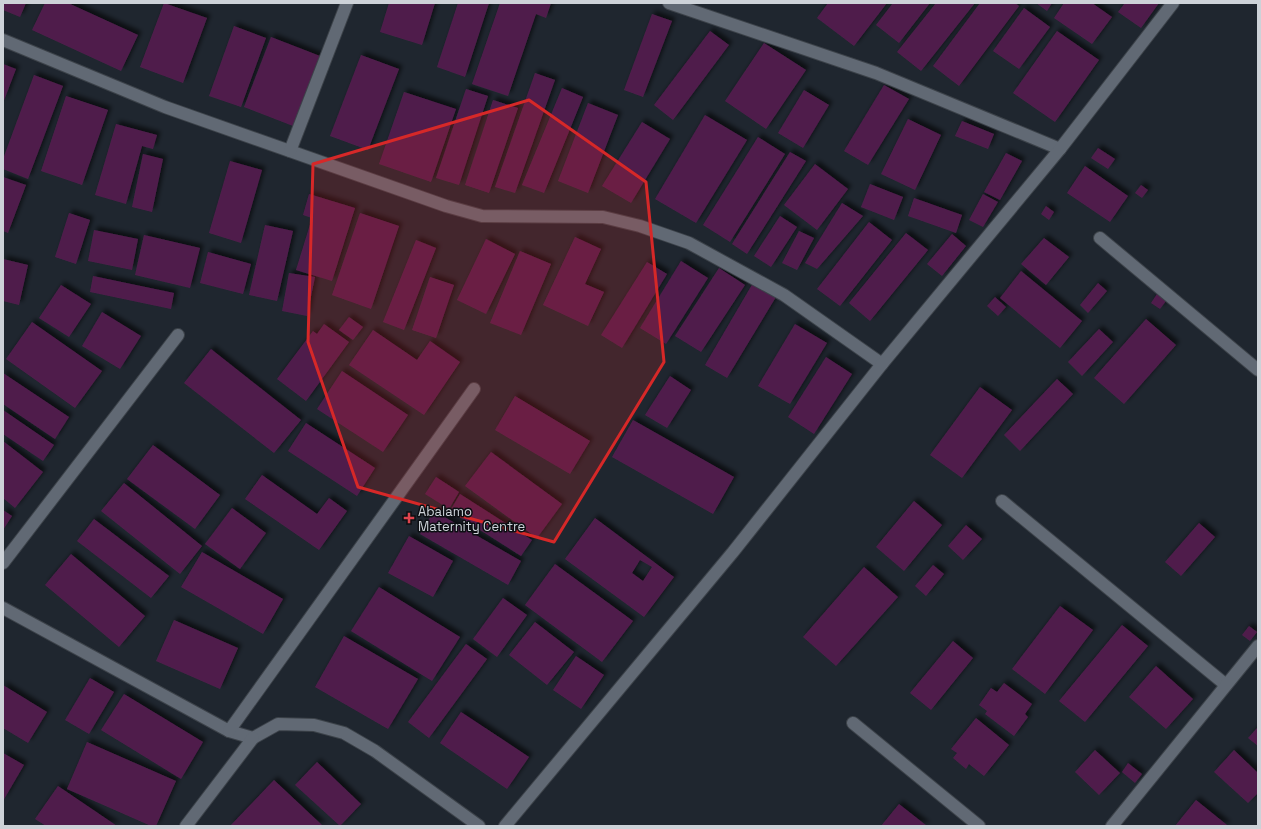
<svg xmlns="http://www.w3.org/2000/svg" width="1261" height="829" font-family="'Space Grotesk',sans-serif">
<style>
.building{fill:#501e4c;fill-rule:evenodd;filter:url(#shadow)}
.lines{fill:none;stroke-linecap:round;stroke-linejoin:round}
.minor-casing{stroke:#3c4249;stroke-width:14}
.minor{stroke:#616974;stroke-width:12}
.marked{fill:#d62828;fill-opacity:0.2;stroke:#d62828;stroke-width:3;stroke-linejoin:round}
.health-dot{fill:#e0444e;stroke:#0c0f13;stroke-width:1.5}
.labels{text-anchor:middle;stroke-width:3;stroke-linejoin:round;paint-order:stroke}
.poi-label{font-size:13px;fill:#cdd2d8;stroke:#0c0f13;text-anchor:start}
</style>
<defs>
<filter id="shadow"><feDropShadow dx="3.5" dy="-3.5" stdDeviation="2" flood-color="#0009"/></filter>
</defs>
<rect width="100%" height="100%" fill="#1f262f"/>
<g class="building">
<path d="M3,3H26L20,17L3,10Z"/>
<path d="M45,3H68L138,35L121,71L32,30Z"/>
<path d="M164,3L207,18L183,83L140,67Z"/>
<path d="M389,3H435L422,45L380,32Z"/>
<path d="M458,3H489L465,77L437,67Z"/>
<path d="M500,3H551L546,18L536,14L508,96L472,84Z"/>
<path d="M828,3H887L854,46L817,18Z"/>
<path d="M893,3H930L899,43L876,25Z"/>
<path d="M936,3H975L921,71L897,52Z"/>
<path d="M980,3H1015L1019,6L959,86L933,66Z"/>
<path d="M1036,3H1052L1047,11Z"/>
<path d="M1064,3H1092L1112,17L1092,44L1054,18Z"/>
<path d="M1125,3H1159L1141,28L1118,12Z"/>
<path d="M1024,8L1050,27L1019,69L993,51Z"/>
<path d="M652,14L672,21L643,97L624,90Z"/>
<path d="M234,26L266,38L241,107L209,96Z"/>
<path d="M710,31L729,45L673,120L654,105Z"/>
<path d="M1057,31L1099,60L1055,122L1013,93Z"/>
<path d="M271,37L320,56L293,126L244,107Z"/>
<path d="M764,43L806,70L766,129L725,101Z"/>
<path d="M361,55L399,69L368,150L330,136Z"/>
<path d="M3,64L16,69L3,103Z"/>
<path d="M535,73L555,80L515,193L495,187Z"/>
<path d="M34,75L63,86L28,179L3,169V159Z"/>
<path d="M884,85L909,99L868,165L844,151Z"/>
<path d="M562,88L583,97L544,193L522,185Z"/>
<path d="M466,89L488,96L459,185L436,178Z"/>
<path d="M804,90L829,105L803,148L778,133Z"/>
<path d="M404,92L456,109L431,182L379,164Z"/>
<path d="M66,96L108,110L82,185L41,171Z"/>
<path d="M493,100L518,108L489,193L465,185Z"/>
<path d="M588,103L618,115L588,193L558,181Z"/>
<path d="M705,115L747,140L696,223L655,199Z"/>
<path d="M908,119L941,135L915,190L881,174Z"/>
<path d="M962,121L994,134L988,149L955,136Z"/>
<path d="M642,122L670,139L631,203L602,186Z"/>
<path d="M116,124L157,135L153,149L142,146L126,204L95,195Z"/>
<path d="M758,137L785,154L730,242L703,225Z"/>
<path d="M1098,148L1115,159L1108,169L1091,158Z"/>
<path d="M790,152L806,161L747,254L732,244Z"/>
<path d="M1006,153L1022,161L1000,200L984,192Z"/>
<path d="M143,154L163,159L152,212L132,207Z"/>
<path d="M230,161L262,170L241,243L209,233Z"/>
<path d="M815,164L848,189L817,230L784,205Z"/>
<path d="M1085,166L1128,196L1110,222L1067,193Z"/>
<path d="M3,177L26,185L8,233L3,231Z"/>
<path d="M870,184L903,197L894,220L861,207Z"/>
<path d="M1141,185L1148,190L1142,198L1135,193Z"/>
<path d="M309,194L355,208L332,281L296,270L312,218L303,215Z"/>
<path d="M983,194L998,202L983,227L969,220Z"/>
<path d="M914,198L962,215L956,233L908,216Z"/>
<path d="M842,203L863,216L817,269L805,263Z"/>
<path d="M1046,206L1054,212L1049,220L1041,214Z"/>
<path d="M69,213L90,220L76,264L55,257Z"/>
<path d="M360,213L399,226L371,309L332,295Z"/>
<path d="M780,216L797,227L771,267L754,256Z"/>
<path d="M869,222L892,240L840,306L817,289Z"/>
<path d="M265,225L293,231L277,301L249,295Z"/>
<path d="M94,230L138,239L132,270L88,261Z"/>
<path d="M799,231L814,238L797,270L782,263Z"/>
<path d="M906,233L928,250L870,321L849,303Z"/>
<path d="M952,234L966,246L942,276L927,264Z"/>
<path d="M144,235L200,248L190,288L135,275Z"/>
<path d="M575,237L601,249L585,284L604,292L588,326L543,305Z"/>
<path d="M1044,238L1069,257L1046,285L1021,264Z"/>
<path d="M486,239L515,254L486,314L457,300Z"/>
<path d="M416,240L436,248L404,330L383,322Z"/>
<path d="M520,251L551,264L521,335L490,323Z"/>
<path d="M208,252L251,264L243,294L200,283Z"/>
<path d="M3,259L28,265L19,305L3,301Z"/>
<path d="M681,261L708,278L666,344L640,328Z"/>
<path d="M647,262L667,274L622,348L601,335Z"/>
<path d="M719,268L745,285L701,352L675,336Z"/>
<path d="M1021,271L1082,321L1060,348L1000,298Z"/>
<path d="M289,273L315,277L307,316L282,311Z"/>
<path d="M93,276L174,293L171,309L90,292Z"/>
<path d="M430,277L454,285L436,338L412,330Z"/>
<path d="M753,283L776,297L727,378L705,365Z"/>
<path d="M1098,283L1107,291L1088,313L1080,305Z"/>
<path d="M61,285L91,304L69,337L39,318Z"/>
<path d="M1157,294L1166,301L1160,309L1151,303Z"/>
<path d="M995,297L1006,307L998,316L987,306Z"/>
<path d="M102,312L141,336L120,369L82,346Z"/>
<path d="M349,317L363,327L353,340L339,330Z"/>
<path d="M1146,319L1176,345L1124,404L1094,378Z"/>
<path d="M32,322L102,371L75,408L6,359Z"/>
<path d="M324,324L349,342L306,401L277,379L313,331L317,334Z"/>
<path d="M795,324L827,343L790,404L758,386Z"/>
<path d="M1099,329L1113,342L1082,376L1068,362Z"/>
<path d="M373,330L417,360L430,341L460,362L424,415L349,365Z"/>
<path d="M211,349L301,420L274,453L184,383Z"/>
<path d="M826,357L852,374L814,434L788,417Z"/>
<path d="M342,371L408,415L383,452L317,409Z"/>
<path d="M3,373L69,417L55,439L3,404Z"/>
<path d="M670,376L691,390L667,428L645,415Z"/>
<path d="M1057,379L1073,394L1020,451L1004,435Z"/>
<path d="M980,387L1012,410L962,478L930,455Z"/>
<path d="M515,396L590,441L570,474L495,430Z"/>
<path d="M3,410L54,445L43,461L3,434Z"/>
<path d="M633,420L734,477L713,514L612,457Z"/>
<path d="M306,423L375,468L357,496L288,451Z"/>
<path d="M3,441L43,472L15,508L3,498Z"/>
<path d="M153,445L220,495L195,529L127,479Z"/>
<path d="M491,452L562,504L537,538L465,486Z"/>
<path d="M262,475L317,514L329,498L347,511L319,550L245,499Z"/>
<path d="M436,477L459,492L449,509L425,494Z"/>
<path d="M124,483L202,546L180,574L101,511Z"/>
<path d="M460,494L532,540L521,556L450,511Z"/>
<path d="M914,501L942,525L904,571L876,547Z"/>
<path d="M232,508L266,533L240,569L205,544Z"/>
<path d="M3,510L12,516L3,530Z"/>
<path d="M434,511L521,561L508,585L420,534Z"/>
<path d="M595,518L674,577L644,617L565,559ZM640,560L652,567L643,581L632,573Z"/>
<path d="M94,519L169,576L151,598L77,541Z"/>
<path d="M1199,523L1215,537L1181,576L1165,562Z"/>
<path d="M966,525L982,539L963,560L948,546Z"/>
<path d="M409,536L453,561L433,597L388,573Z"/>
<path d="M202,552L283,599L263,634L181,587Z"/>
<path d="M71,554L145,616L119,647L45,585Z"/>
<path d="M555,564L633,621L602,662L525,605Z"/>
<path d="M933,565L944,574L926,596L915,586Z"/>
<path d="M864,567L898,597L836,666L803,637Z"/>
<path d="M379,587L460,637L432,681L351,631Z"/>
<path d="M503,598L527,615L497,657L473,639Z"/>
<path d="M1060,606L1093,630L1045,694L1012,669Z"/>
<path d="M174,620L238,648L220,689L156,661Z"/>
<path d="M535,622L574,652L547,685L509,655Z"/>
<path d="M1122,625L1148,646L1085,722L1059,701Z"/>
<path d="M1249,626L1257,632L1250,641L1242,635Z"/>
<path d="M344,636L418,679L388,729L315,687Z"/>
<path d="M953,641L973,658L931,710L910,693Z"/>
<path d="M466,644L487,659L429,738L408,722Z"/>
<path d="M576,656L604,675L581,709L553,690Z"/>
<path d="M1156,666L1193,699L1166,729L1129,697Z"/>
<path d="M90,678L114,692L89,734L65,720Z"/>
<path d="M1004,683L1032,704L1025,714L1028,717L1014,736L985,714L987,711L979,705L991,688L997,692Z"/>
<path d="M3,685L47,712L28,743L3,728Z"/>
<path d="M124,694L203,742L181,779L101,730Z"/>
<path d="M461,712L529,757L507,789L440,743Z"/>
<path d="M976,718L1009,745L984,776L969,764L966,769L953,758L957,753L951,749Z"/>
<path d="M1258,727V746L1248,738Z"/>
<path d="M87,742L176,781L156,826H151L67,789Z"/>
<path d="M1095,750L1120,773L1099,795L1075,772Z"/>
<path d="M1234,750L1258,773V793L1248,803L1214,772Z"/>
<path d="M3,753L24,765L3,801Z"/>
<path d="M317,762L361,804L340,826L295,785Z"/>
<path d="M1128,763L1142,774L1135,783L1122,772Z"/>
<path d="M274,780L323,826H230Z"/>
<path d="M58,786L117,826H46L35,819Z"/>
<path d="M1196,800L1227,825L1226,826H1175Z"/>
<path d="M899,804L927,826H881Z"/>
</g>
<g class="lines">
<defs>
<g id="minor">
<path d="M669,3L876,73L1060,149"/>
<path d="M3,40L165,107L446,206L482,216L603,217L640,226L689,243L784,295L882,364"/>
<path d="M290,151L347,3"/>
<path d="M1100,238L1258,370"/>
<path d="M1002,501L1226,685"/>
<path d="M3,563L178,335"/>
<path d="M3,608L229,731L253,738L278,724L314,725L344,733L375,751L479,826"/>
<path d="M853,723L979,826"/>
<path d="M229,731L474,389"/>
<path d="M186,826L253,738"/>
<path d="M505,826L733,552L882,364L1060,149L1173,3"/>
<path d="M1112,826L1258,646"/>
</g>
</defs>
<use href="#minor" class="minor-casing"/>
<use href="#minor" class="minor"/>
</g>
<path class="marked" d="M529,100L646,182L664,362L554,542L358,487L308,342L313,164Z"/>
<path class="health-dot" d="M407 512h4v4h4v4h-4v4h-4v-4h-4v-4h4z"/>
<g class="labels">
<g class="poi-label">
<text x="418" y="516">Abalamo<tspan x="418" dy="15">Maternity Centre</tspan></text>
</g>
</g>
<rect width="1261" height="829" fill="none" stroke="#cdd2d8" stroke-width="8"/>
</svg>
